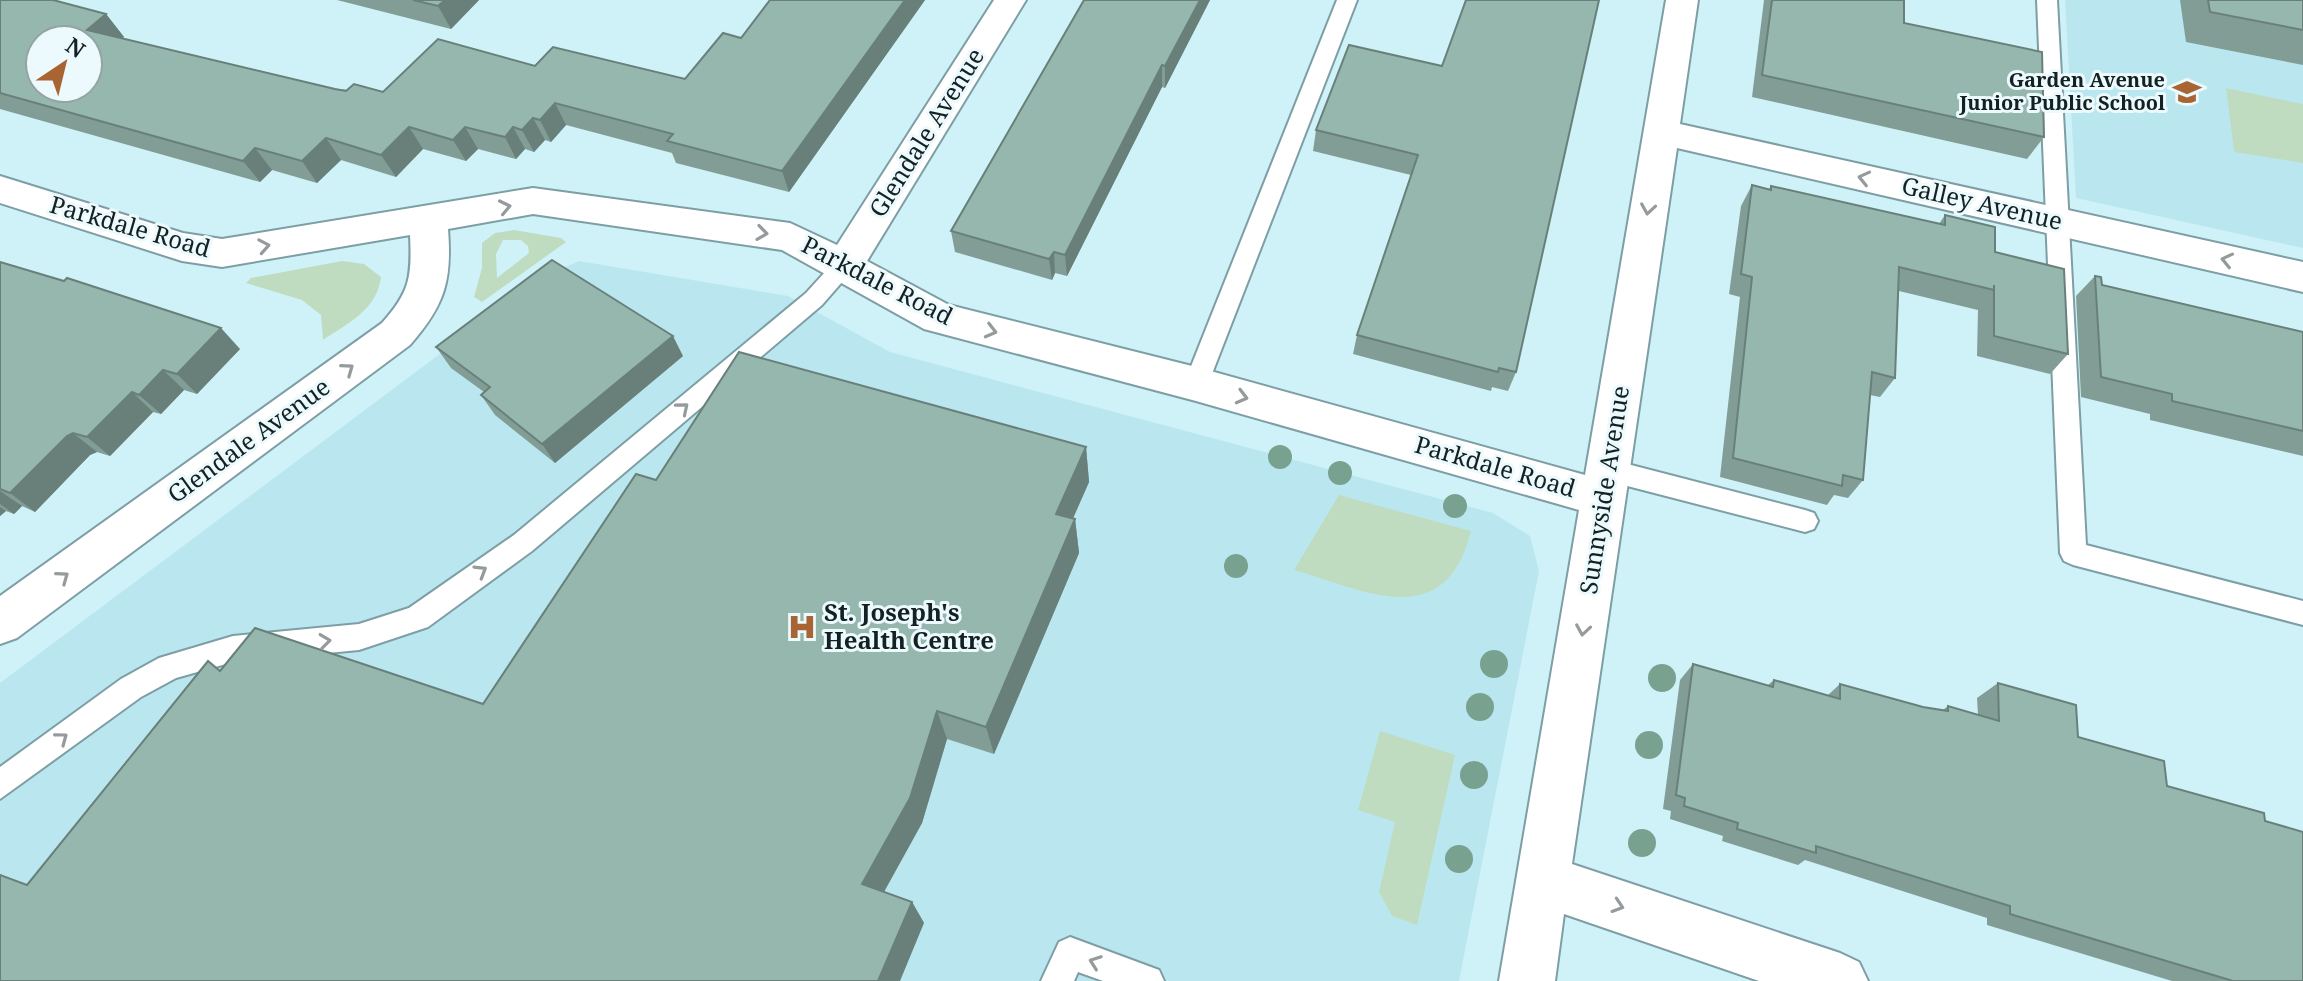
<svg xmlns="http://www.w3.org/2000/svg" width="2303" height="981" font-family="'Noto Serif',serif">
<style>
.built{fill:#bae7ef}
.green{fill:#bfdcc1;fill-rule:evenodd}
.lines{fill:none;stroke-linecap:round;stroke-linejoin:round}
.lane-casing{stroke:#7d9ea4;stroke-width:4}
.street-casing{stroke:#7d9ea4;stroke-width:4}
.lane{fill:#fff;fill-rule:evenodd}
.street{fill:#fff;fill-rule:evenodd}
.tree{fill:#78a28f}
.wall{fill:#819d96}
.shaded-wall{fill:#69807a}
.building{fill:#96b7ae;stroke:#69807a;stroke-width:2;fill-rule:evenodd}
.oneway{stroke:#959b9c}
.labels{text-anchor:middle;stroke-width:6;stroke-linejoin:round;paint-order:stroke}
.far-poi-label{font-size:20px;font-weight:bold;fill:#132123;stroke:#ecfafd;text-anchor:end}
.street-label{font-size:24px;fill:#132123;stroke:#ecfafd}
.poi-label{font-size:24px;font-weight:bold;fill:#132123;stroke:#ecfafd;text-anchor:start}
</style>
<rect width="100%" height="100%" fill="#cef2f8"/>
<g class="built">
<path d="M2065,0H2303V248L2076,198Z"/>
<path d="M579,261L788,296L890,352L1493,513L1530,536L1539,571L1459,981H0V683L540,279Z"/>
</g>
<g class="green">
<path d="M2226,88L2303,104V163L2234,152Z"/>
<path d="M514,230L561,238L566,242L482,302L474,297L482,268V243L495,233ZM503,240H521L528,246L529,253L497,278L496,254Z"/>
<path d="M342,261L364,264L381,277C377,310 348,323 323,340L321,315L302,300L246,283L251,278Z"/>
<path d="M1339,495L1471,531C1445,634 1366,591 1294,570Z"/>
<path d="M1380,731L1455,755L1417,925L1392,916L1379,892L1395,822L1358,810Z"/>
</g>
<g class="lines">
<defs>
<g id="lane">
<path d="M1337,0H1357L1208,384L1205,391L1196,394L1187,391L1184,384Z"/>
<path d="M2037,0H2057L2086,545L2303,601V625L2073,565L2064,561L2060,553Z"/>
<path d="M844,257L852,260L856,266L822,305L532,551L428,627L359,650L233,662L176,678L141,697L0,799V767L121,679L159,658L233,636L359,624L409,608L514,535L806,293L836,260Z"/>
<path d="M1608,459L1805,510L1814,513L1818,521L1814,529L1805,532L1608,481L1599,478L1595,470L1599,462Z"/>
<path d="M1070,937L1159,970L1164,981H1103L1078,972L1074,981H1041L1059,942Z"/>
</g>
<path id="street" d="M994,0H1026L867,261L949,305L1196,367L1585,475L1666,0H1698L1680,124L2303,262V292L1677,148L1572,864L1840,953L1859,962L1868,981H1759L1564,914L1555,981H1499L1579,510L1196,401L924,329L782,250L533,214L448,229C452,281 445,305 410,345L17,638L0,644V596L382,323C410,292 412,277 410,235L222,267L182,261L0,203V176L183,233L222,239L533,188L790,223L837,245Z"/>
</defs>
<use href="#lane" class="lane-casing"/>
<use href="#street" class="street-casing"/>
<use href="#lane" class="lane"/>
<use href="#street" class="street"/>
</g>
<g class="tree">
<circle cx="1280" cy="457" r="12"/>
<circle cx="1340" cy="473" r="12"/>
<circle cx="1455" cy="506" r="12"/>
<circle cx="1236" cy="566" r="12"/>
<circle cx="1494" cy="664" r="14"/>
<circle cx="1662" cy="678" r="14"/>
<circle cx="1480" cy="707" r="14"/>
<circle cx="1649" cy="745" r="14"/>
<circle cx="1474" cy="775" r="14"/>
<circle cx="1642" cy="843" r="14"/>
<circle cx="1459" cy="859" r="14"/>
</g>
<g class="wall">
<path d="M0,0L17,1L106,14L124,37L122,38L335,89L383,92L535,66L685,79L741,38L770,0H925L789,192L676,163L672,153L566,125L551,142L545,140L534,152L525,149L516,159L478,149L466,161L423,149L396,177L341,160L317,183L272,170L260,182L0,109Z"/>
<path d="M337,0H479L451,29Z"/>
<path d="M1084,0H1210L1165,88L1162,87L1067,276L1055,273L1052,280L955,252L951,231Z"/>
<path d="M1764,0H1904V23L2044,137L2027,159L1752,97Z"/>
<path d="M2180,0H2303V65L2186,42Z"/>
<path d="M1442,66L1516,372L1508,391L1492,387L1491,391L1353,354L1357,335L1411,175L1313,151L1316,130Z"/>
<path d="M1752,185L1769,189L1771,186L1939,224L1945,215L1995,252L2068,354L2050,374L1977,356L1978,310L1899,291L1895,378L1880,397L1870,395L1863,480L1848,498L1834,495L1827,505L1720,477L1740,297L1729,294L1741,206Z"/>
<path d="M0,262L240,349L197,394L184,390L161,414L153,412L110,456L97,452L90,455L35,512L22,506L14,514L6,511L0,516Z"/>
<path d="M2095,276L2102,285L2303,332V456L2150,420V414L2081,397L2076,296Z"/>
<path d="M436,347L683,356L555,463L495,415L481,395L484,392L451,368Z"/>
<path d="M1086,447L1089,482L1073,518L1075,519L1079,553L994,754L947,739L922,823L884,892L912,902L924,923L0,981V874L27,885L221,670L483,704L656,480Z"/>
<path d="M1693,664L1768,685L1774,680L1828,695L1840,684L1923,707L1943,710L1948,706L1978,715L1977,698L1998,683L2078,737L2167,786L2265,821L2303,981H2172L1987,925V918L1805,860L1798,865L1722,841L1723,836L1670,819L1671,811L1663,809L1680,680Z"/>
</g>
<g class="shaded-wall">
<path d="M445,0H479L451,29L438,6Z"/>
<path d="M905,0H925L789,192L782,171Z"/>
<path d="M1200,0H1210L1165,88V66Z"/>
<path d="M106,14L124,37L105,52L87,30Z"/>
<path d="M1162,65V87L1067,276L1065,255Z"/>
<path d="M555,103L566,125L551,142L540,120Z"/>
<path d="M533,118L545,140L534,152L522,130Z"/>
<path d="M409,127L423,149L396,177L381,155Z"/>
<path d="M465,127L478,149L466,161L453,140Z"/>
<path d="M513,127L525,149L516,159L505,137Z"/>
<path d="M326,138L341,160L317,183L302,161Z"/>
<path d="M255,148L272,170L260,182L243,161Z"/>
<path d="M1054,252L1055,273L1052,280L1049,259Z"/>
<path d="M221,328L240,349L197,394L177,374Z"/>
<path d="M673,336L683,356L555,463L542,444Z"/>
<path d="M163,370L184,390L161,414L139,395Z"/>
<path d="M132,392L153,412L110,456L87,437Z"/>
<path d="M73,433L97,452L90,455L35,512L10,493L67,436Z"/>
<path d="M1086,447L1089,482L1060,548L1056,514Z"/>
<path d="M0,491L22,506L14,514L0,504Z"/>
<path d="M0,507L6,511L0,516Z"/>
<path d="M1075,519L1079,553L994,754L986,727Z"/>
<path d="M937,711L947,739L922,823L876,906L862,884Z"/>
<path d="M912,902L924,923L900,981H878Z"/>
</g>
<g class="building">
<path d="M0,0H53L106,14L87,30L335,89L346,91L354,84L383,92L438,39L535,66L553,47L685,79L723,33L741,38L770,0H905L782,171L667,141L673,134L555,103L540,120L533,118L522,130L513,127L505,137L465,127L453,140L409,127L381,155L326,138L302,161L255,148L243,161L0,93ZM40,40H88V88H40Z"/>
<path d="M413,0H445L438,6Z"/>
<path d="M1084,0H1200L1165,66L1162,65L1065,255L1054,252L1049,259L951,231Z"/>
<path d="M1466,0H1599L1516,372L1499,368L1498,372L1357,335L1418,155L1316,130L1349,45L1442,66Z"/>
<path d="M1772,0H1904V23L2042,52L2044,137L1762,75Z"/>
<path d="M2208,0H2303V30L2210,12Z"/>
<path d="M1752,185L1771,190V186L1945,225V215L1995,227V252L2064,269L2068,354L1994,336V285V290L1899,267L1895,378L1872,372L1863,480L1843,475L1842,486L1733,458L1752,277L1741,274Z"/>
<path d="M552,260L673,336L542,444L481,395L490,387L436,347Z"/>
<path d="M0,262L64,281L67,278L221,328L177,374L163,370L139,395L132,392L87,437L73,433L67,436L10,493L0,489Z"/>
<path d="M2095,276L2101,277L2102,285L2303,332V431L2172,401V394L2101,377Z"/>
<path d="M739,352L1086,447L1056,514L1075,519L986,727L937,711L910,798L862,884L912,902L878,981H0V875L27,885L208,661L220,671L255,628L483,704L636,474L656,480Z"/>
<path d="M1693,664L1773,687L1774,680L1840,699V684L1923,707L1948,711V706L1999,721L1998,683L2076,705L2078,737L2164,761L2167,786L2264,813L2265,821L2303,832V981H2233L2010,914V906L1816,846V853L1737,829L1738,823L1684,806L1685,798L1676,795Z"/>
</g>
<defs><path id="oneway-chevron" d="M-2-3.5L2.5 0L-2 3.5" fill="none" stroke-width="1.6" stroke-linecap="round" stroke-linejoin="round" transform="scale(2)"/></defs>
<g class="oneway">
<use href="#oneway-chevron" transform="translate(1864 178) rotate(-167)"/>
<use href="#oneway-chevron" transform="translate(505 207) rotate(-12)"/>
<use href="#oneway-chevron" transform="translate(1648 209) rotate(99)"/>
<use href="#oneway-chevron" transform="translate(762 233) rotate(8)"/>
<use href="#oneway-chevron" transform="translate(264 246) rotate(-10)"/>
<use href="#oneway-chevron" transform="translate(2227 260) rotate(-167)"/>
<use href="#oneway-chevron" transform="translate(991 331) rotate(14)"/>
<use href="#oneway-chevron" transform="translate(348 369) rotate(-36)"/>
<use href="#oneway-chevron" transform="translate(1242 397) rotate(15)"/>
<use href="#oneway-chevron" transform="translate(683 408) rotate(-40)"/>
<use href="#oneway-chevron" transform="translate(481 571) rotate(-31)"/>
<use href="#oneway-chevron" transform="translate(63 577) rotate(-36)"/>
<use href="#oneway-chevron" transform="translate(1583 630) rotate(99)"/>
<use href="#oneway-chevron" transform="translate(325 641) rotate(-7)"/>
<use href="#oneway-chevron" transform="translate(62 738) rotate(-37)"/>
<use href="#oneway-chevron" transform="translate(1618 906) rotate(18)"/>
<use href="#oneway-chevron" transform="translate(1095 962) rotate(-160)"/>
</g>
<defs>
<symbol id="school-bare" viewBox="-9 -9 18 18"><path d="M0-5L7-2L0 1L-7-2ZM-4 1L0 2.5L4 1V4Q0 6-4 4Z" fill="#a86533" stroke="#ecfafd" stroke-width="2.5" paint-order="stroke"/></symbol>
<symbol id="hospital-bare" viewBox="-9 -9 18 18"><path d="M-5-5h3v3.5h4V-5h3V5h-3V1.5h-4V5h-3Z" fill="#a86533" stroke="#ecfafd" stroke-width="2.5" paint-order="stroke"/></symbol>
</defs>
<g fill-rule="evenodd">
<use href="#school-bare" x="2167" y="72" width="40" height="40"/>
<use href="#hospital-bare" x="782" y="607" width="40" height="40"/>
</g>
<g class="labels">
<g class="far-poi-label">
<text x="2165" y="87">Garden Avenue<tspan x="2165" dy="23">Junior Public School</tspan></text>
</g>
<g class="street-label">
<text transform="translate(927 133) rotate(-58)" y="8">Glendale Avenue</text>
<text transform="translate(1982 204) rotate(13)" y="8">Galley Avenue</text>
<text transform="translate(130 227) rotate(16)" y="8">Parkdale Road</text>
<text transform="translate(877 281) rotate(27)" y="8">Parkdale Road</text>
<text transform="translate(249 441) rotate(-36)" y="8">Glendale Avenue</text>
<text transform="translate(1495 467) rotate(16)" y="8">Parkdale Road</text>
<text transform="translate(1605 490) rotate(-81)" y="8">Sunnyside Avenue</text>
</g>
<g class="poi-label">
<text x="824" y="621">St. Joseph's<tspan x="824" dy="28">Health Centre</tspan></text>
</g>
</g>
<g transform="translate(64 64) rotate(35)"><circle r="38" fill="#ecfafd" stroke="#95a3a6" stroke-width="2"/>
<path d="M0-6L14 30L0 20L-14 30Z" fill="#a86533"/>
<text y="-12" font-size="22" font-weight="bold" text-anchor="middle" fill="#132123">N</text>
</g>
</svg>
